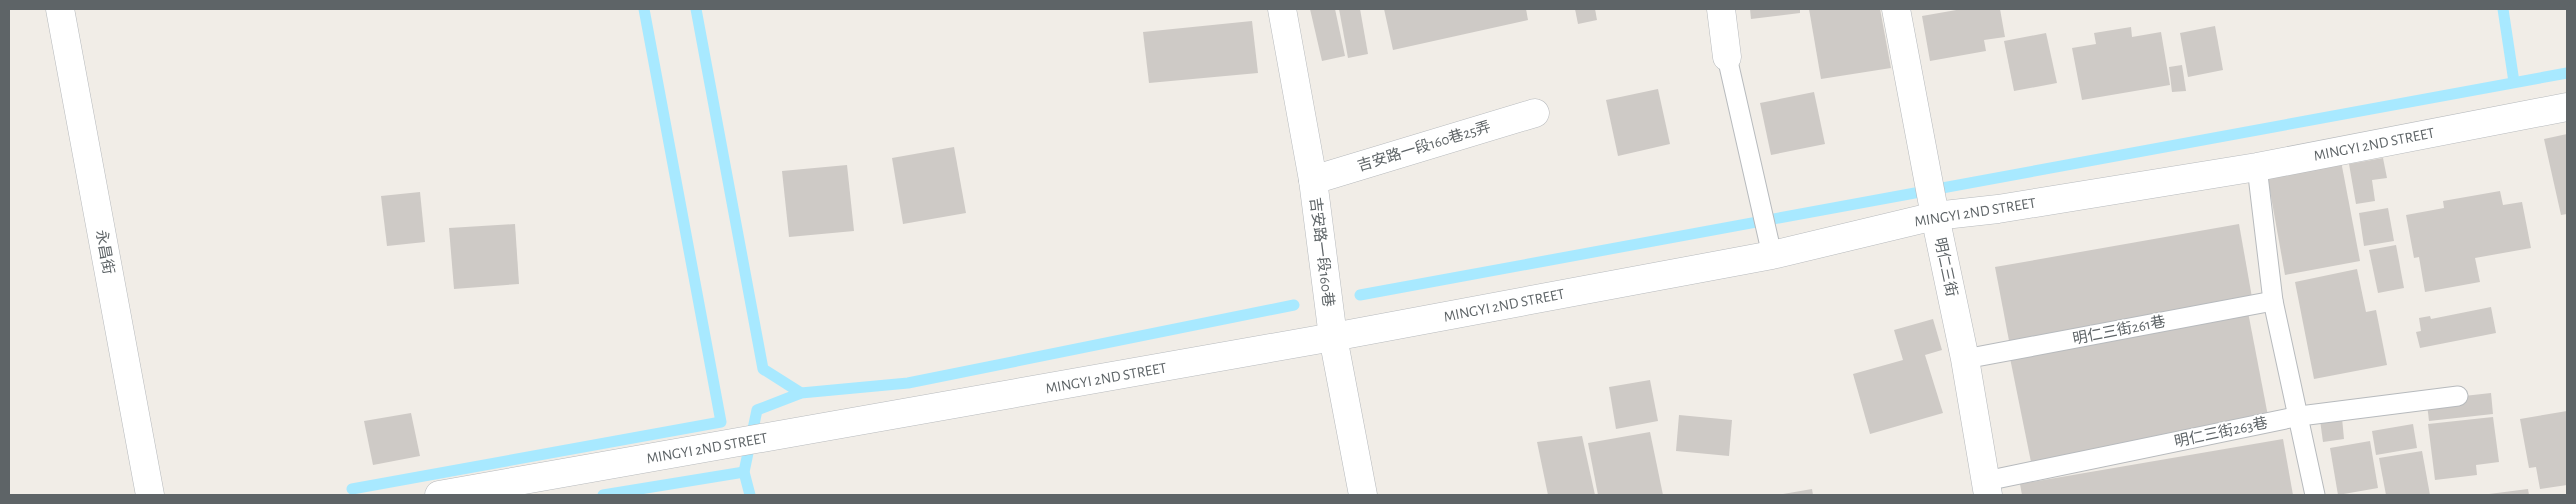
<svg xmlns="http://www.w3.org/2000/svg" width="2576" height="504" font-family="'Alegreya Sans','Noto Sans TC',sans-serif">
<style>
.lines{fill:none;stroke-linecap:round;stroke-linejoin:round}
.stream{stroke:#a8e9ff;stroke-width:11}
.building{fill:#cecac6}
.service-casing{stroke:#b7babd;stroke-width:21}
.minor-casing{stroke:#b7babd;stroke-width:29}
.service{stroke:#fff;stroke-width:19}
.minor{stroke:#fff;stroke-width:28}
.labels{text-anchor:middle;stroke-width:4;stroke-linejoin:round;paint-order:stroke}
.street-label{font-size:15px;fill:#5e6467;stroke:#fff}
</style>
<rect width="100%" height="100%" fill="#f1ede7"/>
<g class="lines">
<g class="stream">
<path d="M696,9L763,369L801,393"/>
<path d="M2503,9L2514,82"/>
<path d="M1360,295L2567,73"/>
<path d="M352,489L721,422L644,9"/>
<path d="M603,495L744,472"/>
<path d="M750,495L744,472L757,410L801,393L908,383L1294,305"/>
</g>
</g>
<g class="building">
<path d="M1310,9H1335L1345,56L1322,61Z"/>
<path d="M1339,9H1360L1368,54L1348,58Z"/>
<path d="M1384,9H1526L1528,20L1393,50Z"/>
<path d="M1575,9H1595L1597,20L1578,24Z"/>
<path d="M1750,9H1800V13L1751,19Z"/>
<path d="M1809,9H1880L1891,68L1821,79Z"/>
<path d="M1962,9H2000L2005,37L1984,40L1986,51L1930,61L1922,16Z"/>
<path d="M1252,21L1258,73L1149,83L1143,32Z"/>
<path d="M2215,26L2223,70L2188,77L2180,33Z"/>
<path d="M2131,27L2132,37L2161,32L2170,85L2082,100L2072,48L2096,44L2094,33Z"/>
<path d="M2046,33L2057,83L2014,91L2004,41Z"/>
<path d="M2182,65L2186,91L2172,92L2169,67Z"/>
<path d="M1658,89L1670,144L1618,156L1606,100Z"/>
<path d="M1814,92L1825,144L1771,155L1760,103Z"/>
<path d="M2567,134V214L2561,215L2544,139Z"/>
<path d="M954,147L966,213L903,224L892,158Z"/>
<path d="M2383,158L2387,178L2372,180L2375,201L2356,204L2349,164Z"/>
<path d="M2341,161L2360,261L2285,275L2267,174Z"/>
<path d="M847,165L854,231L789,237L782,171Z"/>
<path d="M2500,191L2503,205L2522,202L2531,248L2475,258L2480,282L2425,292L2419,257L2414,258L2406,215L2444,208L2443,201Z"/>
<path d="M420,192L425,242L387,246L381,196Z"/>
<path d="M2388,208L2394,241L2364,246L2359,213Z"/>
<path d="M515,224L519,284L454,289L449,228Z"/>
<path d="M2239,224L2253,303L2010,346L1995,267Z"/>
<path d="M2396,245L2404,288L2378,293L2369,250Z"/>
<path d="M2357,269L2366,312L2376,310L2387,365L2314,379L2295,282Z"/>
<path d="M2491,307L2496,333L2420,348L2416,332L2421,331L2419,318L2430,316L2431,319Z"/>
<path d="M2248,312L2268,416L2031,462L2010,358Z"/>
<path d="M1933,319L1942,350L1925,355L1943,413L1870,434L1853,374L1903,360L1894,330Z"/>
<path d="M1650,380L1658,421L1616,429L1609,387Z"/>
<path d="M2491,393L2493,414L2429,421L2427,404L2446,398Z"/>
<path d="M2567,411V485L2540,489L2536,467L2529,468L2520,419Z"/>
<path d="M411,413L420,456L373,465L364,421Z"/>
<path d="M1679,415L1732,420L1729,456L1676,451Z"/>
<path d="M2493,417L2499,462L2476,465L2477,475L2435,480L2428,424Z"/>
<path d="M2342,418L2344,439L2323,442L2320,420Z"/>
<path d="M2413,424L2417,448L2376,455L2372,431Z"/>
<path d="M1650,432L1663,495H1598L1588,443Z"/>
<path d="M1582,436L1595,495H1548L1537,442Z"/>
<path d="M2283,439L2293,495H2022L2020,484Z"/>
<path d="M2370,441L2378,488L2338,495L2330,448Z"/>
<path d="M2422,451L2430,495H2386L2379,458Z"/>
<path d="M1812,489L1813,495H1783V494Z"/>
<path d="M2528,489L2529,495H2489V494Z"/>
</g>
<g class="lines">
<defs>
<g id="service">
<path d="M1727,57L1772,255"/>
<path d="M2257,167L2273,301L2315,495"/>
<path d="M1965,359L2273,301"/>
<path d="M1986,481L2300,416L2458,396"/>
</g>
<g id="minor">
<path d="M60,9L150,495"/>
<path d="M1282,9L1313,180L1333,337L1363,495"/>
<path d="M1721,9L1727,57"/>
<path d="M1896,9L1935,216L1965,359L1988,495"/>
<path d="M1313,180L1535,113"/>
<path d="M439,495L1333,337L1772,255L1935,216L1998,209L2257,167L2567,107"/>
</g>
</defs>
<use href="#service" class="service-casing"/>
<use href="#minor" class="minor-casing"/>
<use href="#service" class="service"/>
<use href="#minor" class="minor"/>
</g>
<g class="labels">
<g class="street-label">
<text transform="translate(2374 144) rotate(-11)" y="5">MINGYI 2ND STREET</text>
<text transform="translate(1424 146) rotate(-17)" y="5">吉安路一段160巷25弄</text>
<text transform="translate(1975 212) rotate(-9)" y="5">MINGYI 2ND STREET</text>
<text transform="translate(105 252) rotate(80)" y="5">永昌街</text>
<text transform="translate(1322 252) rotate(83)" y="5">吉安路一段160巷</text>
<text transform="translate(1946 267) rotate(78)" y="5">明仁三街</text>
<text transform="translate(1504 305) rotate(-11)" y="5">MINGYI 2ND STREET</text>
<text transform="translate(2119 330) rotate(-11)" y="5">明仁三街261巷</text>
<text transform="translate(1106 378) rotate(-10)" y="5">MINGYI 2ND STREET</text>
<text transform="translate(2221 432) rotate(-12)" y="5">明仁三街263巷</text>
<text transform="translate(707 448) rotate(-10)" y="5">MINGYI 2ND STREET</text>
</g>
</g>
<rect width="2576" height="504" fill="none" stroke="#5e6467" stroke-width="20"/>
</svg>
